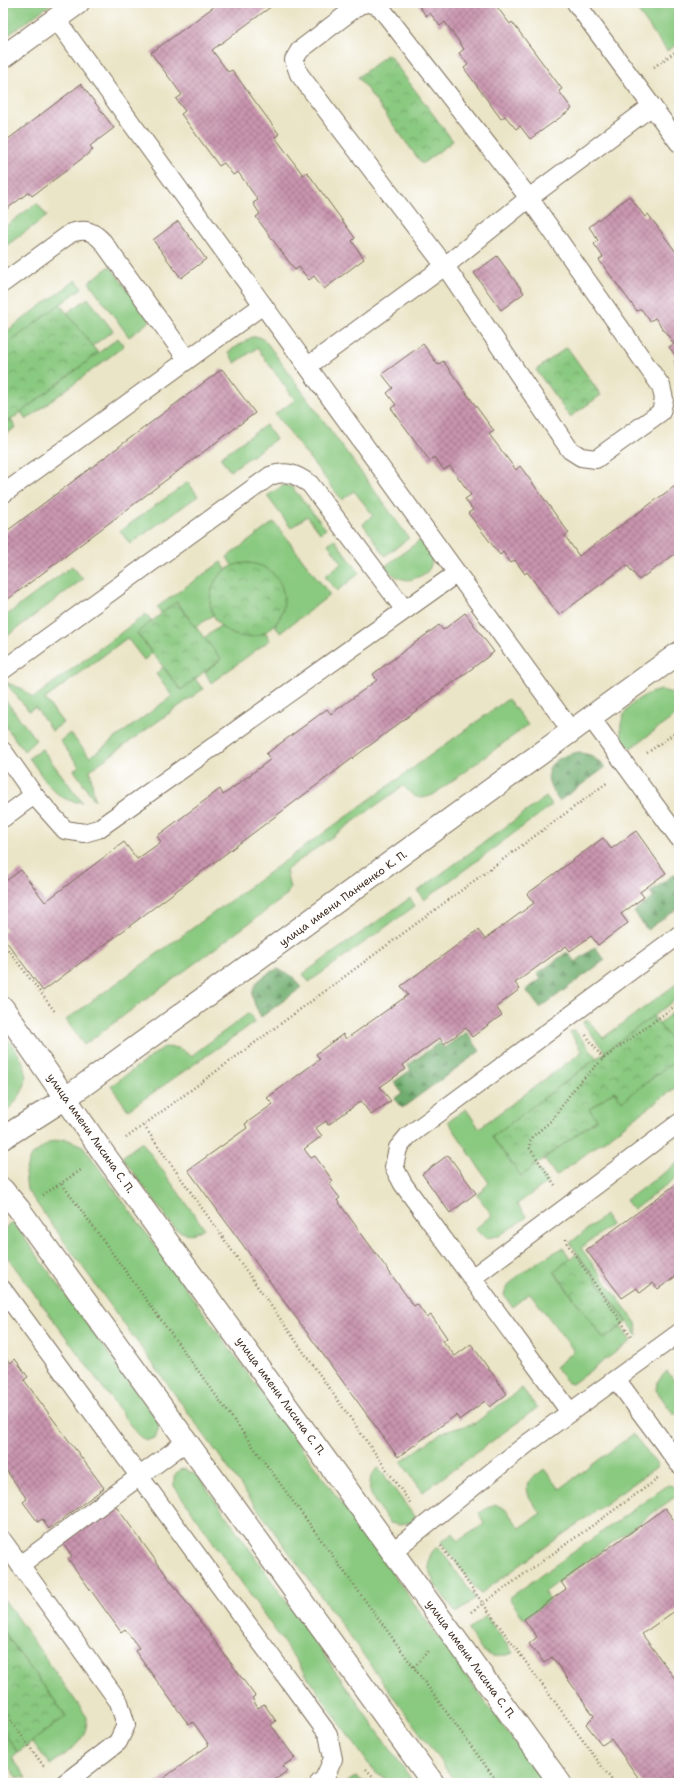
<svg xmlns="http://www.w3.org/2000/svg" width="682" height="1786" font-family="'Shantell Sans',sans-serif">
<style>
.grass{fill:#8ac980;stroke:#627a4f}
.forest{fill:url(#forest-firs);stroke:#556c46}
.park{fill:url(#park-crowns);stroke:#627a4f}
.building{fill:url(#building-cross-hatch)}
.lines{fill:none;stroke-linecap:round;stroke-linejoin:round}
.service-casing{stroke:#796b59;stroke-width:20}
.minor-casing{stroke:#796b59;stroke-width:24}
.path{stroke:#796b59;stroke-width:2.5;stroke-dasharray:1 3;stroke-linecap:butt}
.service{stroke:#fff;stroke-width:18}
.minor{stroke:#fff;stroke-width:22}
.labels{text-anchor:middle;stroke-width:3;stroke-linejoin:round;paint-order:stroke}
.street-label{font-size:11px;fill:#3b2a1e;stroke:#fff}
</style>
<defs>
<pattern id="forest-firs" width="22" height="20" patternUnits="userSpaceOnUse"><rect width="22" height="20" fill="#6fad6e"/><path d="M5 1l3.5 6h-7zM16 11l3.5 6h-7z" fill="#5c8d5a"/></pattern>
<pattern id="park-crowns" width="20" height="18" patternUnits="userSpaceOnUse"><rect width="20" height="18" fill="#8ac980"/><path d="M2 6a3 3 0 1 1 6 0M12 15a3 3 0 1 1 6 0" fill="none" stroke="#72a368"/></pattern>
<pattern id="building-cross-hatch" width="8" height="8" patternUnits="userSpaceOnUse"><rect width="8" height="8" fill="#c894ae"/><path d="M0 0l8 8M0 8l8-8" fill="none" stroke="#a4798d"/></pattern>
</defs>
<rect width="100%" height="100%" fill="#fff"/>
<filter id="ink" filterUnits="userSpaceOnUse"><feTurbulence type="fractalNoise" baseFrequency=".025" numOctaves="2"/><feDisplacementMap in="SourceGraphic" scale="8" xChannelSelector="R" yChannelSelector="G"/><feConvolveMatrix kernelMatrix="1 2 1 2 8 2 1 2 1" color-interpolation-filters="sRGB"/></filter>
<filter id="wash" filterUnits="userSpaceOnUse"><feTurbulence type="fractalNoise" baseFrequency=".012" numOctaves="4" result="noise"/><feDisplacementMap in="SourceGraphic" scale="16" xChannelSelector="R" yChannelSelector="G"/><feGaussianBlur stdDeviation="0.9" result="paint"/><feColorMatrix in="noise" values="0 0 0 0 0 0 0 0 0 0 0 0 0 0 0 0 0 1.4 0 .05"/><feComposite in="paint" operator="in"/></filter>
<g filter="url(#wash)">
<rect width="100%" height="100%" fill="#ebe5c7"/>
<g class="grass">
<path d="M3,3H52L3,39Z"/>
<path d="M632,3H679V43L667,51Z"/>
<path d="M37,203L47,216L3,248V228Z"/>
<path d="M110,266L150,321L129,337L89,282Z"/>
<path d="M76,280L82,288L3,348V334Z"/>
<path d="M88,298L113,331L92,346L67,313Z"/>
<path d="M252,337H260L267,343L409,538L385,556L363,524L373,515L354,491L342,500L275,414L295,400L257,348L235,363L228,352Z"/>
<path d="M118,338L124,346L26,420L21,412Z"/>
<path d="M11,420L16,427L3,436V426Z"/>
<path d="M266,425L276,439L230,471L220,457Z"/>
<path d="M188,482L198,496L130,544L120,531Z"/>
<path d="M284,485L292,487L326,529L320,533L307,516L291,528L267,496Z"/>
<path d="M274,522L330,595L280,633L275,625L281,616L238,564L233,567L227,557Z"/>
<path d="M423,538C433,551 438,570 418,577C413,579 408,581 403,579C396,578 389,571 384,567Z"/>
<path d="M334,539L360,573L337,591L325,576L342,563L328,544Z"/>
<path d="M221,562L226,569C213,582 209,597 213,615L196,627L177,602L162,614L157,607Z"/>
<path d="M72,566L83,579L7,636L3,630V618Z"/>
<path d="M146,614L152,621L137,633L152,653L144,660L127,638L45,699L63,723L52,731L35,707L29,711L5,682L23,689L33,698Z"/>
<path d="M220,626C234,636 249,639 266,633L270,640L211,683L205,672L221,659L204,638Z"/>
<path d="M163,667L181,690L195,679L203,689L90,770L95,801L74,770L79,766L60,741L70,733L90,757L172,696L156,674Z"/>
<path d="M661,690L673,693L679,699V713L631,748C625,744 622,741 621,733C618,710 640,694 661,690Z"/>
<path d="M3,697L36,740L24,751L3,723Z"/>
<path d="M508,699L528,725L433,795C416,801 415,797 403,786L286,870L290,888L286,896L84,1045L66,1020Z"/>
<path d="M42,749L82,802C56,804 43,776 29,758Z"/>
<path d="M546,797L552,805L424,900L418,891Z"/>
<path d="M410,898L415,906L309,982L303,974Z"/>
<path d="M679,982V997L605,1052L583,1023L587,1019L603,1038Z"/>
<path d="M679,1008V1051L658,1024Z"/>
<path d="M249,1013L255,1022L128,1110L111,1086L164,1047L179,1048L191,1056Z"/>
<path d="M574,1030L597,1058L492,1137L521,1176L536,1165L548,1182L517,1204L527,1217L499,1236L486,1238L475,1229L492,1215L477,1195L489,1183L448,1121L466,1109L479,1128L582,1052L570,1032Z"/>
<path d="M3,1032C18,1054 37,1071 18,1098C13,1104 10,1110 3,1114Z"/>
<path d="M679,1058V1085L556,1176L544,1159L597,1119L589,1109L614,1091L622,1101Z"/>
<path d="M66,1139L83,1146L544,1783H456L27,1190L25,1173L30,1157L50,1142Z"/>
<path d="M142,1142L204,1228C193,1236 187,1235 175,1229L122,1157Z"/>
<path d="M679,1162V1176L633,1210L626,1200Z"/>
<path d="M605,1215L611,1225L581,1248L636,1323L638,1336L570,1243Z"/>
<path d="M13,1222L156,1419L159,1427L155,1438C146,1442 142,1439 136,1433L3,1251V1230Z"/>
<path d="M563,1248L571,1259L554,1272L604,1339L621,1327L631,1341L572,1384L568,1383L555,1367L574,1351L530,1293L512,1307L504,1295C505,1279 549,1255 563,1248Z"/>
<path d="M667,1371L679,1387V1411L674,1415L656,1390L657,1382Z"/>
<path d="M522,1388L537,1408L423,1492L401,1462L441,1433L475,1423Z"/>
<path d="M633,1434L658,1466L480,1594L441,1542L453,1533L458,1541L484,1524L479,1513L495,1504L505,1509L520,1528L541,1513C534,1504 524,1494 528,1482L544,1469L560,1489Z"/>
<path d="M378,1467L417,1520L399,1525L390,1523C376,1503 359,1489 378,1467Z"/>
<path d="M185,1469L196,1475L203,1483L414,1783H391L372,1769L174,1486V1476L179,1470Z"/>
<path d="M668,1485L673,1486L679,1494L544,1592L550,1600L524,1619L509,1598Z"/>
<path d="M438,1546L476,1599L456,1613C444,1595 413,1566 438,1546Z"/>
<path d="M3,1598L87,1717C88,1742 68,1752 50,1765L32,1741L66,1716L3,1631Z"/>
<path d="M486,1616L513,1653C486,1663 482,1650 468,1630Z"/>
<path d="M3,1732L18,1752L12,1758L27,1778L17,1777L3,1758Z"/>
<path d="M356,1776L365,1783H346Z"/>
</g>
<g class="forest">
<path d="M578,752L590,755L606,767L559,801C540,773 545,760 578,752Z"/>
<path d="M676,873L679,876V908L647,930L634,912L654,897L650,892Z"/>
<path d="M595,947L605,960L540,1008L526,990L541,979L537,974L567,952L575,962Z"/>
<path d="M278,969L292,976L301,988L261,1017C259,1012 255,1007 254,1002C248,985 264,974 278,969Z"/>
<path d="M466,1032L480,1051L402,1108L395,1098L402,1093L394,1082L411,1070L408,1065L440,1042L444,1048Z"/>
</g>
<g class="park">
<path d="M388,54L453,141L422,164L358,77Z"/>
<path d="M60,304L98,353L3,426V348Z"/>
<path d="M567,347L601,395L570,417L536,370Z"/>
<circle cx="247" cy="600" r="37"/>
<path d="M176,602L221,659L181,690L137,633Z"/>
<path d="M653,1016L679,1051V1058L622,1101L614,1091L589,1109L597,1119L521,1176L492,1137Z"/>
<path d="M577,1254L627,1322L604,1339L554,1271Z"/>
<path d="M3,1631L66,1716L18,1752L3,1732Z"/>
</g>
<g id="blocks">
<g class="building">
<path d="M219,3H276L212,50L228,72L232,70L279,134L275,137L303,175L307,172L355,238L352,241L364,259L324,289L314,276L309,280L299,267L295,270L256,217L260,214L253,203L258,200L238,172L233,175L224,163L219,166L181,114L185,111L176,99L182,95L151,53Z"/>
<path d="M417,3H494L510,24L512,22L562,89L559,91L572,109L530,139L520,126L516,129L505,116L501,119L464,68L468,65L459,53L464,49L445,22L440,26L430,13L426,16Z"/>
<path d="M81,84L114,128L90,146L93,150L63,173L32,196L29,192L3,212V143Z"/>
<path d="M629,196L645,217L648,214L679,256V368L674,361L678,359L669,347L674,344L655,318L650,321L641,309L637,311L599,260L603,257L594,244L598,240L589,227Z"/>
<path d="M178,221L206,259L181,278L153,240Z"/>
<path d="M497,256L524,293L501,310L474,273Z"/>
<path d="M423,344L438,365L443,361L494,431L489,434L516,470L520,466L569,533L565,536L579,556L679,483V551L639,580L627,565L559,615L527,572L525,574L515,560L511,563L503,552L500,555L468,513L473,510L465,499L471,495L450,466L444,470L434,457L430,461L391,408L396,405L387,393L393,388L382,374Z"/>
<path d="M222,369L255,413L3,603V534Z"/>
<path d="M465,613L494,652L43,991L3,937V933L7,930L3,925V883L21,870L45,902L124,842L137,859L161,842L157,836L188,813L220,789L223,795L271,759L266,754L327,709L331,714L377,680L373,674L439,625L443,630Z"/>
<path d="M636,831L666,873L640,892L644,897L621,914L628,923L598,945L591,936L570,951L566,946L515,983L520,989L496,1007L502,1015L499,1017L472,1037L466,1028L444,1044L440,1038L403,1065L406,1069L380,1087L391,1101L371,1115L361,1101L328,1125L326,1121L316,1128L322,1136L304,1149L311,1158L315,1156L333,1181L329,1184L340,1198L337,1200L414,1306L417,1304L427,1318L431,1315L443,1332L447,1338L443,1341L455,1356L471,1344L507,1394L490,1407L485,1401L459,1420L456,1415L398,1457L188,1170L247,1128L245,1124L273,1104L267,1098L320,1059L316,1054L343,1034L346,1039L408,995L401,986L478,930L485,939L534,903L527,894L603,838L611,849Z"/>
<path d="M448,1155L476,1193L450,1213L422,1174Z"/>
<path d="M679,1182V1274L658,1289L653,1283L640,1293L637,1288L622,1298L586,1250Z"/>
<path d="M3,1353L10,1363L15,1359L28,1377L24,1380L104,1488L49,1529L42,1519L38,1522L23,1502L27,1499L3,1466Z"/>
<path d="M115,1505L255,1696L252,1698L258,1708L264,1704L276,1721L271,1725L295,1758L283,1766L287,1771L275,1780L277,1783H157L209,1745L193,1722L189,1725L135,1651L139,1648L125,1629L121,1632L68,1559L72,1556L63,1543Z"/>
<path d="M665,1508L679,1527V1608L642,1634L679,1684V1783H642L611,1739L602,1745L586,1724L594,1716L552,1657L544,1663L529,1644L537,1637L524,1619L566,1589L561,1582Z"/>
</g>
</g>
</g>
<g filter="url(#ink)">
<use href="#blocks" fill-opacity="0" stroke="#796b59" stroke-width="1"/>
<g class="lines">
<defs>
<g id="service">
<path d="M367,3L359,5L300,50L294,60L299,74L445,266L570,450L581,457L596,459L661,412L664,399L661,386L529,198L380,7L370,3"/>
<path d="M576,3L679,143"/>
<path d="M56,19L572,732"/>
<path d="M3,283L71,233C85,228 93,231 103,242L187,359"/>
<path d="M308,366L445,266L529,198L652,106"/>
<path d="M3,494L263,305"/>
<path d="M3,670L270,476C287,470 295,474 310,484L405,610"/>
<path d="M591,718L679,838"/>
<path d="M3,751L34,795"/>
<path d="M3,818L34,795L65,830L84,833L98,829L457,573"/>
<path d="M472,1278L679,1123"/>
<path d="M3,1290L328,1734L333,1759L324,1779L319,1783"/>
<path d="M616,1379L679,1464"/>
<path d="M570,1412L403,1184L394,1167L398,1148L408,1136L679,935"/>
<path d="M3,1541L119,1702L126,1725L118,1742L65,1783"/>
<path d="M393,1551L528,1443L679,1333"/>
<path d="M20,1565L187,1441"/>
</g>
<g id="minor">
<path d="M3,57L78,3"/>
<path d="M3,1008L104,1154L560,1783"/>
<path d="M3,1138L66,1098L679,653"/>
<path d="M3,1190L19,1209L433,1783"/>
</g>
</defs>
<use href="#service" class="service-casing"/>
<use href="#minor" class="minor-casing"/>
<g class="path">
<path d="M654,67L679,49"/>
<path d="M647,753L679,730"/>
<path d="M3,943L56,1013"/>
<path d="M586,1035L603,1059"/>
<path d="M144,1126L411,1504"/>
<path d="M126,1138L608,782"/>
<path d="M62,1184L498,1783"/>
<path d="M555,1185L529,1147L531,1138L552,1120L576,1086L603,1059L679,1003"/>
<path d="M43,1195L81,1170"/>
<path d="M566,1239V1242L631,1336"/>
<path d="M441,1546L614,1783"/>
<path d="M471,1612L659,1478"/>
<path d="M414,1667L429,1650"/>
<path d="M3,1710L45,1768"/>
<path d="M366,1769L379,1783"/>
</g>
<use href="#service" class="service"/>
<use href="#minor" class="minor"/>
</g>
</g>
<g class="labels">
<g class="street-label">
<text transform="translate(343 898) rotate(-36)" y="4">улица имени Панченко К. П.</text>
<text transform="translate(91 1133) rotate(55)" y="4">улица имени Лисина С. П.</text>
<text transform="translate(281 1396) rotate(54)" y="4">улица имени Лисина С. П.</text>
<text transform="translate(471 1659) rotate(54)" y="4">улица имени Лисина С. П.</text>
</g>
</g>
<rect width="682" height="1786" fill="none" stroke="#fff" stroke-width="16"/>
</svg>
